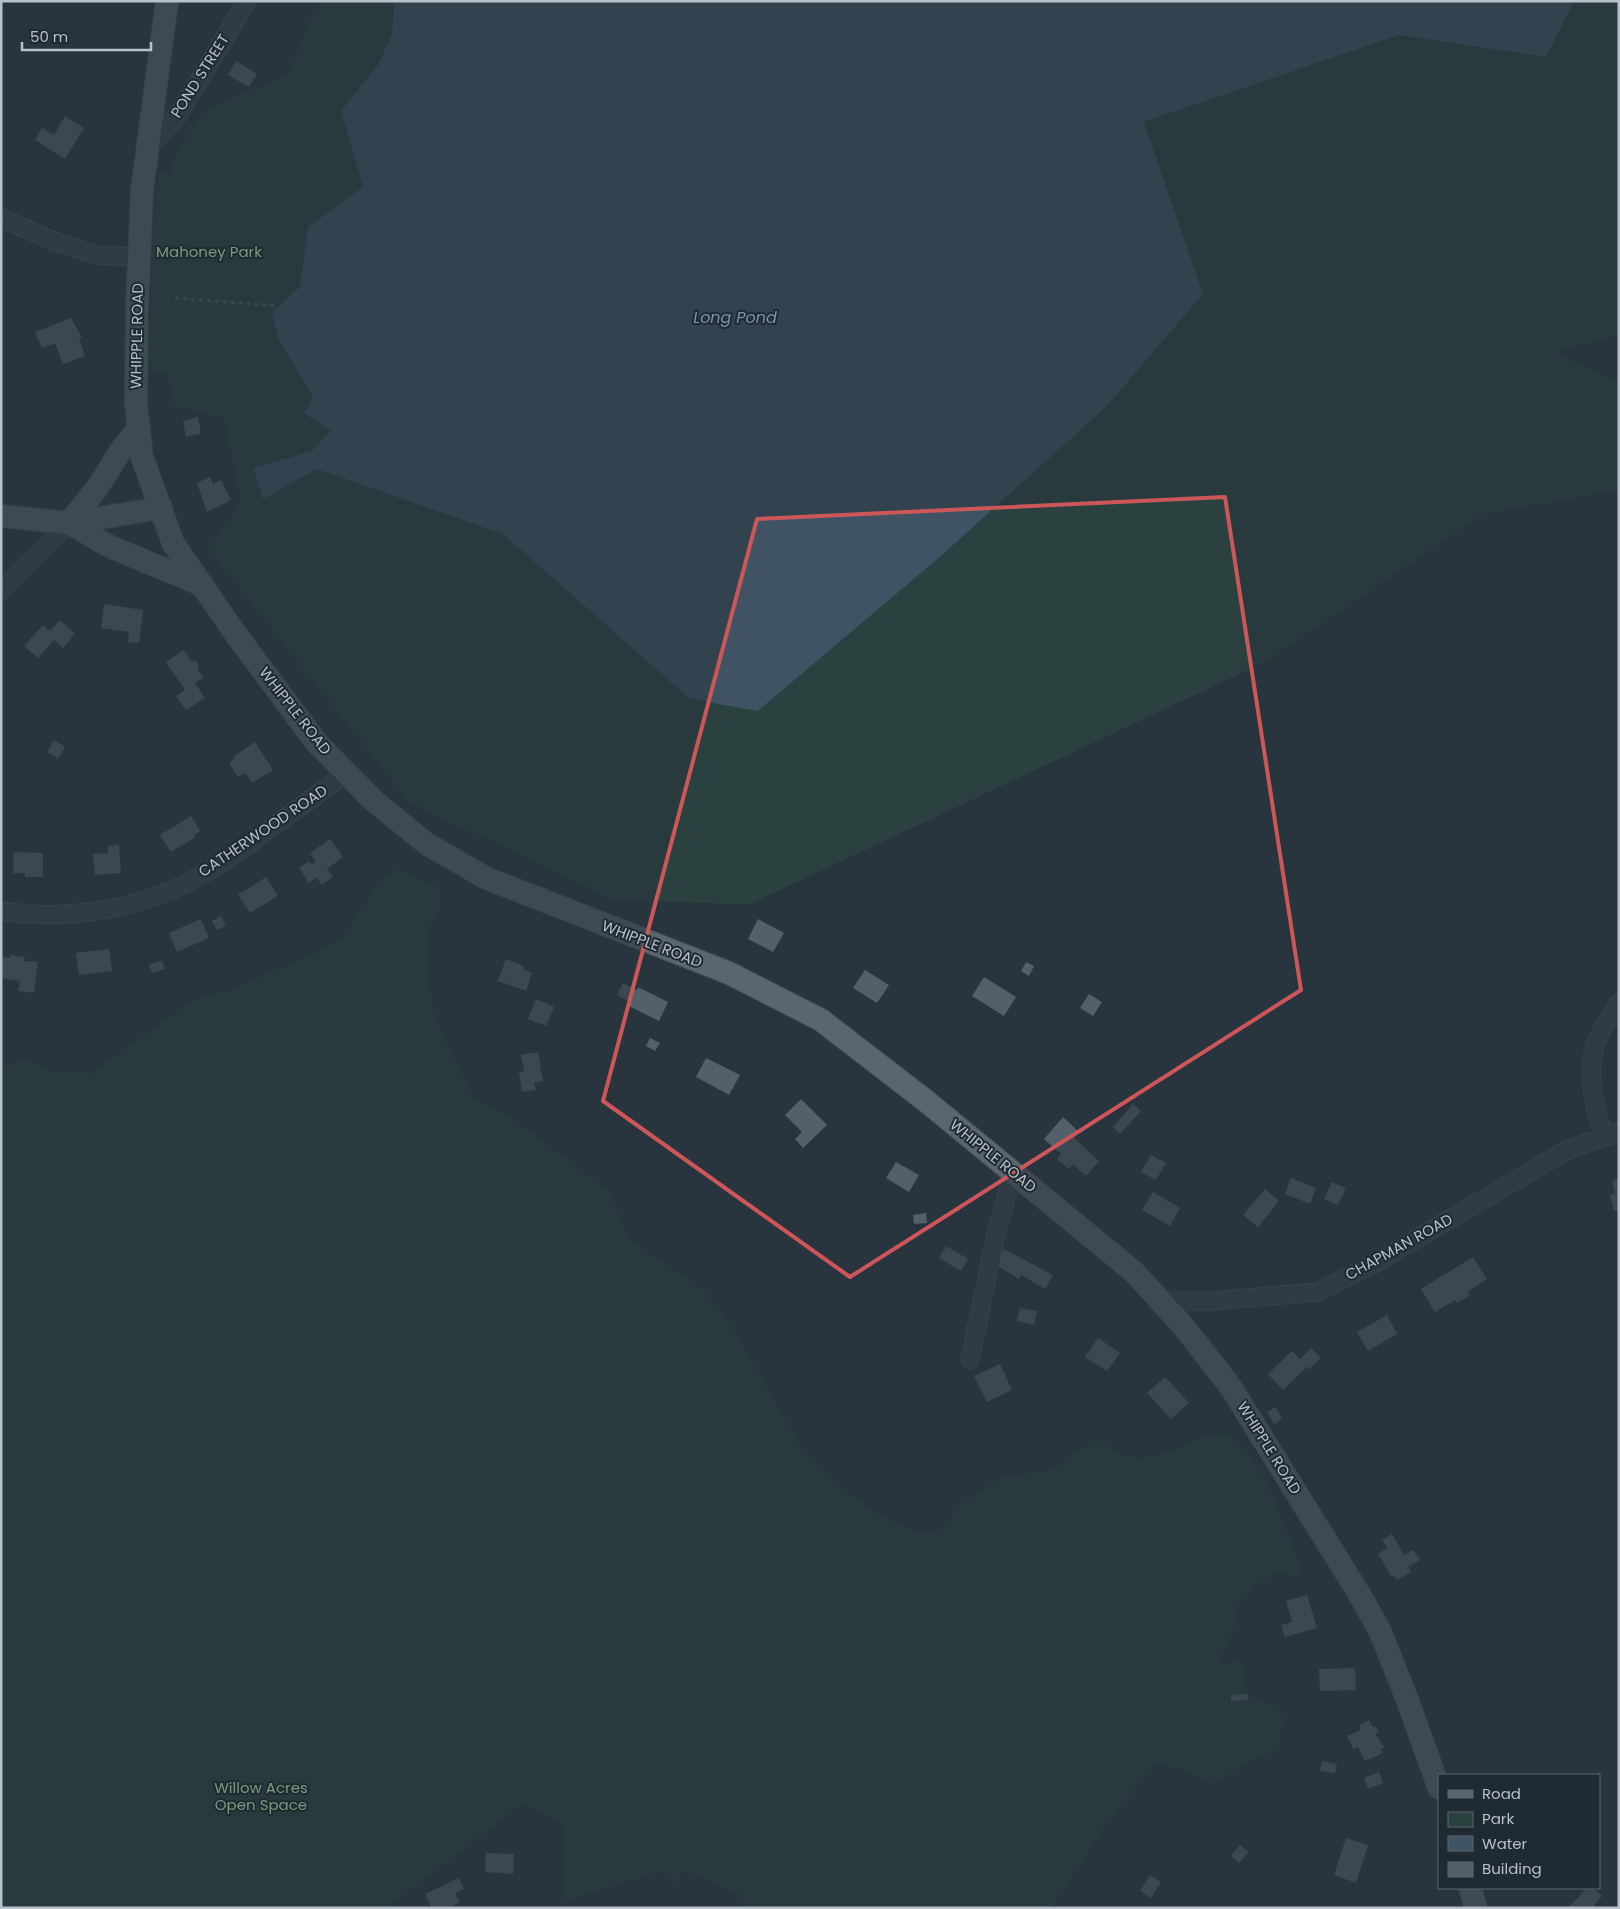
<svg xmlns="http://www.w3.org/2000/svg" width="1620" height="1909" font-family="Poppins,sans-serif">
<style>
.green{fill:#2a4140}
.water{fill:#3f5365}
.building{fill:#535f6b}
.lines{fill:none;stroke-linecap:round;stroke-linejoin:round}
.minor-casing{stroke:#59636c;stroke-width:19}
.major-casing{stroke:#48515a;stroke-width:24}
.path{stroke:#4a5d5d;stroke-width:3;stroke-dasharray:4 4;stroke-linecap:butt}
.minor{stroke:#3b454e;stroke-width:18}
.major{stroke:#5a656e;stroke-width:22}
.marked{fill:none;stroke:#cd5658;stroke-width:4;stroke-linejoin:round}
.labels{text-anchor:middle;stroke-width:4;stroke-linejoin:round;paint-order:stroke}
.street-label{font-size:15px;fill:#b8c0c9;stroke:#202a33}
.park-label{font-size:15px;fill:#789c7c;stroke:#202a33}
.water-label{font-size:16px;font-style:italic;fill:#7b94a9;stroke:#202a33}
</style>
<rect width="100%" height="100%" fill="#28343e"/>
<g class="green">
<path d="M318,1H394L392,34L378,65L341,111L363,187L308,227L300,287L279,339L331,431L312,451L253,468L263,498L316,469L503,534L690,699L758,711L941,556L1107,406L1203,294L1144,122L1399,35L1546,57L1574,1H1619V336L1553,352L1619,382V490L1486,513L1263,663L748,905L612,899L409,802L208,549L241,502L224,418L174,406L167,371H148L154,205L160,171L170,175L177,153L203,112L288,74Z"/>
<path d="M397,869L439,887L442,908L430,927L428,982L435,1017L474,1099L506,1114L581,1169L611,1194L628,1238L704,1290L733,1327L800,1444L838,1484L877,1514L913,1530L938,1533L958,1506L1001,1477L1050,1471L1097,1438L1119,1453L1140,1459L1167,1452L1200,1438L1226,1433C1266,1458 1281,1522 1301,1564L1302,1577L1279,1572L1255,1585L1238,1606L1234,1629L1218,1665L1239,1660L1245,1663L1246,1690L1253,1700L1277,1706L1283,1717L1279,1749L1247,1763L1216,1784L1179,1768L1156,1764L1106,1825L1052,1908H746L739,1894L685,1871L676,1884L658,1872L564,1901L562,1822L524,1803L387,1908H1V1069L26,1057L52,1072L90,1074L193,1000L224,992L313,954L341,939L380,879Z"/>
</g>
<path class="water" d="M394,1H1574L1546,57L1399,35L1144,122L1203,294L1107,406L941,556L758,711L690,699L503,534L317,469L263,499L253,468L312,451L331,431L304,413L313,397L278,339L272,312L300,287L308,227L363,187L341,111L378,65L392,34Z"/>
<g class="building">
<path d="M236,61L257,74L249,87L228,75Z"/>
<path d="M65,116L84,128L65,159L35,140L42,128L54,135Z"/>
<path d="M71,318L82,338L79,339L85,356L63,364L55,343L42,348L35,332Z"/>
<path d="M198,417L201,434L186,437L183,421Z"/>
<path d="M210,477L213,484L221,480L231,500L207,512L197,483Z"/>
<path d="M104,604L143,610L139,643L128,642L129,632L101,628Z"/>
<path d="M60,620L75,634L63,648L54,640L38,658L24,646L43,625L50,631Z"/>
<path d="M184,650L192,662L195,660L199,666L197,668L203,678L195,683L205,698L186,710L176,696L185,690L166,662Z"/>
<path d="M54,740L65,747L58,759L47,752Z"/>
<path d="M255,742L273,770L252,783L245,773L238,777L229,763L235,758L234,756Z"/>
<path d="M191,816L200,831L194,835L196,837L171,852L160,835Z"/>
<path d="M330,839L343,857L327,869L333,877L322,885L316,877L309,883L299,868L309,861L312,864L316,862L310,853Z"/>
<path d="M119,845L121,873L95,875L93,854L108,853V846Z"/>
<path d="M14,852L43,853V877H25V873H13Z"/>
<path d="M266,877L278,896L250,913L238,895Z"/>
<path d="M221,916L226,926L217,930L212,921Z"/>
<path d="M201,919L209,938L177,952L169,933Z"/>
<path d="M758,919L784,933L773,952L748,939Z"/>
<path d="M109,949L112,971L79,975L76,953Z"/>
<path d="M10,955L25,957L24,961L38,962L34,993L18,991L20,981L1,978V957L10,958Z"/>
<path d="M506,959L524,966L523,969L532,973L526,991L498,981Z"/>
<path d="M162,961L165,969L152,973L149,964Z"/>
<path d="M1026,962L1034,966L1029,976L1021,971Z"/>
<path d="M865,970L889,985L877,1003L853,988Z"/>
<path d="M984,977L1016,997L1004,1016L972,996Z"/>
<path d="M623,983L637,990L638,987L668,1002L659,1021L629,1006L631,1002L617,995Z"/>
<path d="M1089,994L1102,1002L1093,1016L1080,1008Z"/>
<path d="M536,999L554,1007L546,1026L528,1019Z"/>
<path d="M650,1038L660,1043L655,1051L646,1046Z"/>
<path d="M538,1052L543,1081L534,1083L536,1090L522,1092L519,1072L524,1071L521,1055Z"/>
<path d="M706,1058L740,1075L729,1095L696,1077Z"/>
<path d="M801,1099L827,1125L803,1148L795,1139L802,1132L785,1115Z"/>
<path d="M1133,1104L1141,1111L1120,1134L1113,1127Z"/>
<path d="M1063,1117L1079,1132L1074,1138L1099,1161L1086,1176L1073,1164L1069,1169L1057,1159L1061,1154L1044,1139Z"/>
<path d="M1151,1155L1166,1163L1156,1180L1141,1172Z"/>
<path d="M896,1162L919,1175L909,1192L886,1178Z"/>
<path d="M1291,1178L1316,1188L1310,1204L1285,1194Z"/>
<path d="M1619,1178V1210L1614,1211L1610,1195L1615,1194L1612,1180Z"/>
<path d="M1332,1182L1346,1188L1338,1205L1324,1199Z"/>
<path d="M1265,1189L1279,1201L1258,1227L1243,1215Z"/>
<path d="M1153,1192L1180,1208L1170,1226L1142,1210Z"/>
<path d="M926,1213L927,1223L914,1224L913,1215Z"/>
<path d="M946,1246L968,1259L961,1271L939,1258Z"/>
<path d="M1004,1249L1053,1275L1045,1289L1021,1275L1019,1279L995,1264Z"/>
<path d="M1473,1257L1487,1279L1467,1292L1470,1295L1457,1303L1455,1300L1435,1312L1421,1289Z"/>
<path d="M1020,1308L1037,1311L1034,1325L1017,1321Z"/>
<path d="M1387,1315L1397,1334L1368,1351L1357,1332Z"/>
<path d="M1098,1338L1120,1353L1107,1371L1085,1357Z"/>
<path d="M1311,1348L1321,1358L1309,1369L1307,1367L1283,1390L1268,1374L1292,1351L1300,1359Z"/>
<path d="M1000,1364L1012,1390L987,1402L974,1376Z"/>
<path d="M1165,1377L1189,1403L1171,1419L1147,1393Z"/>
<path d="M1275,1407L1282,1418L1274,1424L1267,1412Z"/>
<path d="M1392,1534L1404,1555L1413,1550L1420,1560L1408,1567L1411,1572L1397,1580L1394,1575L1391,1576L1378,1554L1387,1548L1382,1540Z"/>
<path d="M1307,1595L1317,1628L1285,1637L1281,1625L1292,1622L1286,1601Z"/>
<path d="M1355,1668L1356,1690L1320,1691L1319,1669Z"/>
<path d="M1248,1694V1700L1231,1701V1695Z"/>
<path d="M1369,1720L1373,1727L1376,1726L1379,1732L1375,1734L1385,1748L1381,1749L1383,1753L1365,1761L1358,1747L1353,1749L1347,1736L1361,1730L1359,1725Z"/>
<path d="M1322,1761L1337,1764L1335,1773L1320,1771Z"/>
<path d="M1379,1772L1383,1783L1368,1789L1364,1778Z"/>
<path d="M1346,1838L1368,1845L1356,1883L1334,1875Z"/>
<path d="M1240,1845L1249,1852L1239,1863L1231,1856Z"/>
<path d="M486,1853L514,1854L513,1874L485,1872Z"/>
<path d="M1150,1875L1161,1882L1151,1898L1140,1891Z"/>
<path d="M459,1878L464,1889L455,1894L460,1902L448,1908H432L425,1894Z"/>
<path d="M1587,1888H1592L1602,1896L1594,1905L1597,1908H1568Z"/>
</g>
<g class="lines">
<defs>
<g id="minor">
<path d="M149,147L178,115L247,1"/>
<path d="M1,218L56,242L97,255L139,257"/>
<path d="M1,590L69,523"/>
<path d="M1,911C69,922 148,908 207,872C255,842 300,806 347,773"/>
<path d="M1605,1136C1594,1111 1588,1076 1594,1048C1598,1033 1611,1017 1619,1003"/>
<path d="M1162,1301H1213L1317,1292L1372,1265L1567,1150L1619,1132"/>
<path d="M970,1360L995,1239L1013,1172"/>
</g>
<g id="major">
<path d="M167,1L142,191L137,308L136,405L142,457L173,543L235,633L316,742L374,801L427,844L486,878L729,973L821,1020L926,1101L1134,1272L1184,1327L1230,1386L1358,1592L1380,1631L1407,1699L1439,1788"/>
<path d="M139,428L121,450L98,487L69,523L109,546L202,585"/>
<path d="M1,516L69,523L161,508"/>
<path d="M1470,1888L1476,1908"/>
</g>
</defs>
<use href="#minor" class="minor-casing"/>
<use href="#major" class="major-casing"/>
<path class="path" d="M175,298L278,306"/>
<use href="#minor" class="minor"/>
<use href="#major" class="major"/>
</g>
<path d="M0 0H1620V1909H0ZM1225,497L1301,990L850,1277L603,1101L757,519Z" fill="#28343e" fill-opacity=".55" fill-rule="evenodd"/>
<path class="marked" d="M1225,497L1301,990L850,1277L603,1101L757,519Z"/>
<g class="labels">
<g class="street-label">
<text transform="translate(200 76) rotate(-58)" y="5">POND STREET</text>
<text transform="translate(137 336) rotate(-89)" y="5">WHIPPLE ROAD</text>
<text transform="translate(295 711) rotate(52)" y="5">WHIPPLE ROAD</text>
<text transform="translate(263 831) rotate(-34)" y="5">CATHERWOOD ROAD</text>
<text transform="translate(652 944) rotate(21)" y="5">WHIPPLE ROAD</text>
<text transform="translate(993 1156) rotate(39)" y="5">WHIPPLE ROAD</text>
<text transform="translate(1399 1247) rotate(-29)" y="5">CHAPMAN ROAD</text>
<text transform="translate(1269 1448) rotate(58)" y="5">WHIPPLE ROAD</text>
</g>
<g class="park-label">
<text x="209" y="257">Mahoney Park</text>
<text x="261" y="1793">Willow Acres<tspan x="261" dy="17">Open Space</tspan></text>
</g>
<g class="water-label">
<text x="735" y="323">Long Pond</text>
</g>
</g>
<rect width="1620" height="1909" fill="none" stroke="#b8c0c9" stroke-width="5"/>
<rect x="1438" y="1774" width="162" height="115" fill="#202a33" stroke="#5d666f"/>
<rect x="1448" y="1790" width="25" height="8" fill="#5a656e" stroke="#5d666f"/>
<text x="1482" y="1799" font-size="15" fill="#b8c0c9">Road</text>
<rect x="1448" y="1812" width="25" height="15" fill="#2a4140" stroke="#5d666f"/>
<text x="1482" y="1824" font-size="15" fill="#b8c0c9">Park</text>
<rect x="1448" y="1836" width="25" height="15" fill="#3f5365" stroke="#5d666f"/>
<text x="1482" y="1849" font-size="15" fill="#b8c0c9">Water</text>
<rect x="1448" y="1862" width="25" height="15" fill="#535f6b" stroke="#5d666f"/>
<text x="1482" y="1874" font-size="15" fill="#b8c0c9">Building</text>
<path d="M22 42v8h129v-8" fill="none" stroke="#b8c0c9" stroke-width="2.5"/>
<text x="30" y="42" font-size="15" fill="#b8c0c9" stroke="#202a33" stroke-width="4" paint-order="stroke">50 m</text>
</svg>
